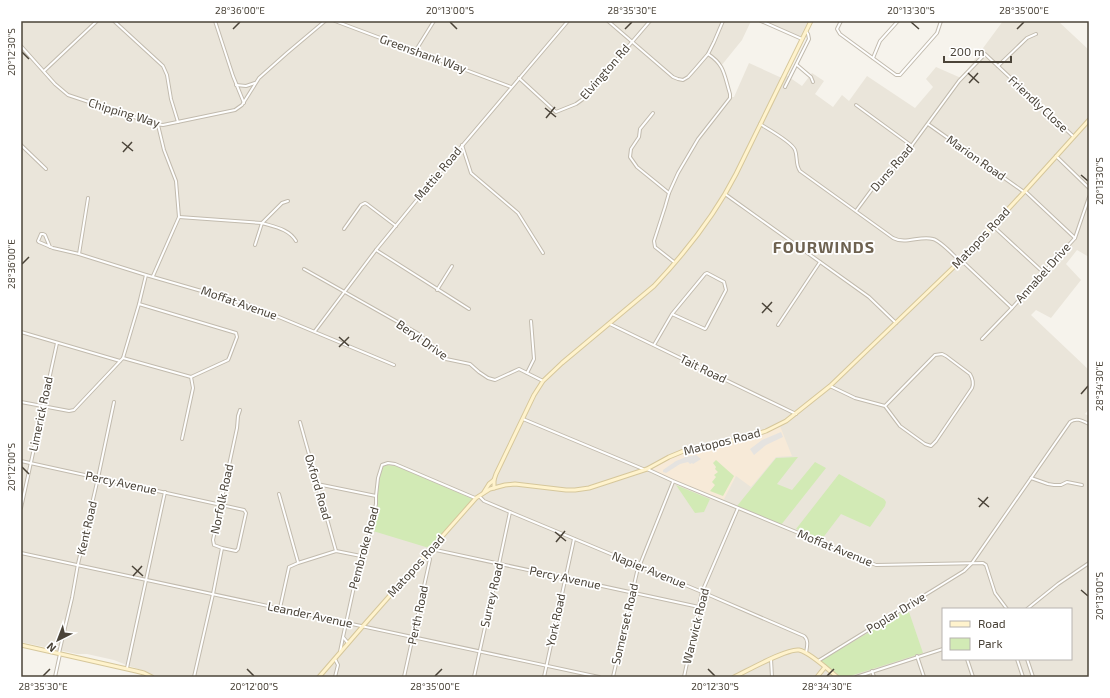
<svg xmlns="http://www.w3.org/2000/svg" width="1110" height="698" font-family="'Exo 2',sans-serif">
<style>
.residential{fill:#eae5da;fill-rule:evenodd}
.commercial{fill:#f7ead8}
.green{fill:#d2eab5}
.parking{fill:#e5e3e0}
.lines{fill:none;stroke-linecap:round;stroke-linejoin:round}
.street-casing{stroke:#c2bbae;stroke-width:4}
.secondary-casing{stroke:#d6c79b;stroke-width:5}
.street{stroke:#fff;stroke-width:2}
.secondary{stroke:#fff3cd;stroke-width:3}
.ticks{fill:none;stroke:#4b4439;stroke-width:1.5}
.labels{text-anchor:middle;stroke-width:3.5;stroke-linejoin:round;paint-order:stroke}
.street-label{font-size:12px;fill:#4b4439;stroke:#fff}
.district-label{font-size:16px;font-weight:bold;letter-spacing:1px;fill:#6e6250;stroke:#fff}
.neatline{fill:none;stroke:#4b4439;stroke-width:1.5}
.ticks-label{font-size:10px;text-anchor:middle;fill:#4b4439}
</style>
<rect width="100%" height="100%" fill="#f6f3ec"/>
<g class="residential">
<path d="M21,21H751L742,40L721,66L729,97H734L749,63L784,79L786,75L802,86L812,73L824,81L815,94L833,107L842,95L849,101L867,76L915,108L933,87L926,79L936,67L961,78L1003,21H1058L1089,50V257L1077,250L1066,264L1081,280L1051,318L1036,310L1031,315L1089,370V409L1085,414L1089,416V677H155L145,671L129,666L114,660L87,654H77L21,642ZM943,609H1071V659H943Z"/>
<path d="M764,21H810L801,38Z"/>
</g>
<path class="commercial" d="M780,426L792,456L776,457L751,487L736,476L723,501L674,480L650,469L670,458L685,452L743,440L766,433Z"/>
<g class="green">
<path d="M798,457L777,484L792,490L815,462L826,468L781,525L737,506L776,458Z"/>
<path d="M716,460L734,476L723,496L710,491L715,485L712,482L716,477L714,475L718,472L715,469L716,467L713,463Z"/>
<path d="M387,465L396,466L473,499L429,548L373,531L378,503L377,494L381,470L382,467Z"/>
<path d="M839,474L884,499L886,502L885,506L870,527L841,514L822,539L796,529Z"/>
<path d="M676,485L710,499L704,512L695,513Z"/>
<path d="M908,609L923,653L847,677L840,676L822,662V660L824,659Z"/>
</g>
<g class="parking">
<path d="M781,432L783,437L766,445L754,455L750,449L762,440Z"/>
<path d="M696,455L701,459L693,464L692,463L690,464L688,462L680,464L666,473L663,472V470L676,461L686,457Z"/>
</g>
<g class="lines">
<defs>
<g id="street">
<path d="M114,21L163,66L167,75L171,99L178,122"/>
<path d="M215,21L233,76L244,103"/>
<path d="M335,21L511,87"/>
<path d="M608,21L673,77L678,79L683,80L688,77L696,68L708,54L714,42L723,21"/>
<path d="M761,21L802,39"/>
<path d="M841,21L837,29L840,34L896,75H900L937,33L941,21"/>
<path d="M21,46L55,84L68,95L155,124L163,125L235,110L242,105L259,78L287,53L325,21"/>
<path d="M416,50L434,21"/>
<path d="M873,58L880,41L898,21"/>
<path d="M797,65L811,77L813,82"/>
<path d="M998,66L1027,38L1036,34"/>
<path d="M44,71L97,21"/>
<path d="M519,78L556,112L576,104L583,99L650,21"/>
<path d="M236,85L246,86L255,83"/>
<path d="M785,87L809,39L808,34L806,31"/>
<path d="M856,105L912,146"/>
<path d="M653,113L640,129L639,137L631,149L630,157L637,167L669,193"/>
<path d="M760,124C768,129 792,142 795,150C798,157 795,164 800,171L893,238C906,245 920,235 933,239C941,241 953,255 960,261"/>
<path d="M928,124L1024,192"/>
<path d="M21,145L46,169"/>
<path d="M462,145L471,173L518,213L543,253"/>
<path d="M1056,156L1089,188"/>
<path d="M1025,191L1075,238"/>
<path d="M725,194L869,297L896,323"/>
<path d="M856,211L873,188L897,165L904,156L959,81L985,54L1074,137"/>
<path d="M179,217L262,223L282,203L288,201"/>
<path d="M993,226L1044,273"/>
<path d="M344,229L361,205L365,203L367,204L396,226"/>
<path d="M255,245L262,223C275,227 289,229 296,241"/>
<path d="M50,247L45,235L43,234H41L38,241L39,242L53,248L79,254L146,275L250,305L394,365"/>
<path d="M376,250L469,309"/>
<path d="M79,254L88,198"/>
<path d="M961,260L1012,308"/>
<path d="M674,262L655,247L654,241L665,207L669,193L678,173L698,139L730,98V94C724,75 725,65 708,54"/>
<path d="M304,269L419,334L446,359L470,364L479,372L488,378L495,380L519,369L543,381"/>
<path d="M153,276L179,217L176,181L164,150L158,125"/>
<path d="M437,290L452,266"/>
<path d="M139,304L236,333L237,337L229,358L228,360L191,377"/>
<path d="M610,324L796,414"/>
<path d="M778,325L820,262"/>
<path d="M315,331L376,250L434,179L568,21"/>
<path d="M21,332L120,361"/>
<path d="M982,339L1012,308L1075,238L1089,197"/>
<path d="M654,345L672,314L705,274L707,273L724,282L726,290L706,328L705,329L672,314"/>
<path d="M123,358L191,377L193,388L182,439"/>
<path d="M527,373L534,359L531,321"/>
<path d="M830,386L855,398L885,406L900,426L925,444L931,446L936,441L972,388C974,383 973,379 970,374L946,356L942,354L935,355L885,406"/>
<path d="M21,402L69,411L74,410L123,358L139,304L146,275"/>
<path d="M523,419L643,469"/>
<path d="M300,422L336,551"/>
<path d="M21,461L244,510L246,513L238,549L236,551L222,548"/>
<path d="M647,469L673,481L876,565L983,563L986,565L995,593L1007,609"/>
<path d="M1031,478L1048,484L1054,485H1061L1067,482L1082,485"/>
<path d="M317,484L376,496"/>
<path d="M279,494L298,562"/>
<path d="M479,496L484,501L510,512L702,592L804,636C809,640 807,647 806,653"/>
<path d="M21,508L57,343"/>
<path d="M431,549L699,607"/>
<path d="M21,553L599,677"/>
<path d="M280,608L289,567L298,563L336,551L361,556"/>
<path d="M1027,609L1058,584L1089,563"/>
<path d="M348,643L343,637L357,573L361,556L365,551L376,504V496L378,478L382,465L388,463L395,464L475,498"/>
<path d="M340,652L343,637"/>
<path d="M59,653L72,598L78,564L98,478L114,402"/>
<path d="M917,656L924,677"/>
<path d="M771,659L772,677"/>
<path d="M967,659L973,677"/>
<path d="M1017,659L1023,677"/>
<path d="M1027,659L1033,677"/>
<path d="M818,661L964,571L972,563L1070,422C1076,417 1083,421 1089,424"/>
<path d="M127,668L165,492"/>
<path d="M872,671L874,677"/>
<path d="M55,677L60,654"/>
<path d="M194,677L213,594L222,548L214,545L213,540L237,428L238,416L240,410"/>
<path d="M335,677L338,665L335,659"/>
<path d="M404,677L430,559L427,554"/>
<path d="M474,677L499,564L510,512"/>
<path d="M544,677L574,539"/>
<path d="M613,677L637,572L673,482"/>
<path d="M684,677L702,592L738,508"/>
<path d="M856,677L943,649"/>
</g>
<g id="secondary">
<path d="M494,488V480L496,474L534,395L543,381L562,363L654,286C686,252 715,215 736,174L811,21"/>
<path d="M484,492L489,484L494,480"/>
<path d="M21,645L136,671L144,673L152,677"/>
<path d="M319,677L363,626L476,498L490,489L505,485L515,484L566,490H575L589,488L647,469L669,457L686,450L742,439L766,431L786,421L830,386L960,261L1025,191L1089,120"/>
<path d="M734,677C747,671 787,648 799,650C809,652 829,670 837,677"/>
<path d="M817,677L825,667"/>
</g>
</defs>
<use href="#street" class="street-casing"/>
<use href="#secondary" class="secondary-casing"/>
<use href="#street" class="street"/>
<use href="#secondary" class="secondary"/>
</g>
<path class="ticks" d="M450,22L457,29M911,22L919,29M233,29L240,22M625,29L632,22M1017,29L1024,22M22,52L29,59M968,73L979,83M969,83L978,73M545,108L556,117M546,118L555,107M122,142L133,151M123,152L132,142M1081,175L1088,181M22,264L29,257M762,303L772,312M762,313L772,302M339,337L349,346M339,347L349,337M1081,394L1088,386M22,467L29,474M978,498L989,507M979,507L988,497M555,532L566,541M556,542L565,531M132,566L143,576M133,576L142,566M1081,590L1088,596M247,669L254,676M708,669L715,676M43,676L50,669M435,676L442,669M827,676L834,669"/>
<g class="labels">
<g class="street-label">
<text transform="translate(423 54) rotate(20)" y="4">Greenshank Way</text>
<text transform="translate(605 72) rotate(-49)" y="4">Elvington Rd</text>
<text transform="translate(1038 104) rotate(43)" y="4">Friendly Close</text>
<text transform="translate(124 113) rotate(17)" y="4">Chipping Way</text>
<text transform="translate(976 158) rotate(35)" y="4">Marion Road</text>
<text transform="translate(892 168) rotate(-49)" y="4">Duns Road</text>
<text transform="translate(438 174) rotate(-50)" y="4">Mattie Road</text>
<text transform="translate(981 238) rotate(-47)" y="4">Matopos Road</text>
<text transform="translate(1043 273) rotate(-48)" y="4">Annabel Drive</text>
<text transform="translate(239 303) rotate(19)" y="4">Moffat Avenue</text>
<text transform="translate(422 340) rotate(35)" y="4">Beryl Drive</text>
<text transform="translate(703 369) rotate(26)" y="4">Tait Road</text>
<text transform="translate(41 414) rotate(-78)" y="4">Limerick Road</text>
<text transform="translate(722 442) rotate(-14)" y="4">Matopos Road</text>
<text transform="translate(121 483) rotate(12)" y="4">Percy Avenue</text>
<text transform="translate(318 487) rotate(74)" y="4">Oxford Road</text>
<text transform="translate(222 499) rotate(-78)" y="4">Norfolk Road</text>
<text transform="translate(87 528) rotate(-77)" y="4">Kent Road</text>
<text transform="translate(364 548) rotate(-75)" y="4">Pembroke Road</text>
<text transform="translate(835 548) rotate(22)" y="4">Moffat Avenue</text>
<text transform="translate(416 566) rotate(-48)" y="4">Matopos Road</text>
<text transform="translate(649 570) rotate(22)" y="4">Napier Avenue</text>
<text transform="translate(565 578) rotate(12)" y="4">Percy Avenue</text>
<text transform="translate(492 595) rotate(-77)" y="4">Surrey Road</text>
<text transform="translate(896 613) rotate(-31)" y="4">Poplar Drive</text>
<text transform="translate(310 615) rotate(12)" y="4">Leander Avenue</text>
<text transform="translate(418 615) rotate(-78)" y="4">Perth Road</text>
<text transform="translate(556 620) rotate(-78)" y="4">York Road</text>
<text transform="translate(625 624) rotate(-77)" y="4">Somerset Road</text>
<text transform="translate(696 626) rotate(-76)" y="4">Warwick Road</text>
</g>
<g class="district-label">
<text x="824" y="253">FOURWINDS</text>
</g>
</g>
<rect width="1110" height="698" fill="none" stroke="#ffffff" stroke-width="44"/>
<rect x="942" y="608" width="130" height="52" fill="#ffffff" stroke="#b7b4b0"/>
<rect x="950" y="621" width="20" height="6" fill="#fff3cd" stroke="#b7b4b0"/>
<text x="978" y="628" font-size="12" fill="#4b4439">Road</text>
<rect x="950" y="638" width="20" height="12" fill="#d2eab5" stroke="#b7b4b0"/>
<text x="978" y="648" font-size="12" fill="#4b4439">Park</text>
<g transform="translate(58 640) rotate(222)" stroke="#ffffff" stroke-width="3" paint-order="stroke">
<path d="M0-3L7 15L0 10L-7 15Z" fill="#4b4439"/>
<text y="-6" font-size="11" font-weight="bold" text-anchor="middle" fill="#4b4439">N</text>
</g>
<path d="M944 56v6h67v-6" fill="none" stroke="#4b4439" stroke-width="2"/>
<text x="950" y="56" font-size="12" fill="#4b4439" stroke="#ffffff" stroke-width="3" paint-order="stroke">200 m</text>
<rect x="22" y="22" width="1066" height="654" class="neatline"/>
<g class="ticks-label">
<text x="240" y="14">28°36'00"E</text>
<text x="450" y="14">20°13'00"S</text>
<text x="632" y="14">28°35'30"E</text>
<text x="911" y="14">20°13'30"S</text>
<text x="1024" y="14">28°35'00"E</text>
<text transform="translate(11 52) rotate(-90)" y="4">20°12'30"S</text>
<text transform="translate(1099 181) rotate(-90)" y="4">20°13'30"S</text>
<text transform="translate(11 264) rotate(-90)" y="4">28°36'00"E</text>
<text transform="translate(1099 386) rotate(-90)" y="4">28°34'30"E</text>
<text transform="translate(11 467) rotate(-90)" y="4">20°12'00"S</text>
<text transform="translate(1099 596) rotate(-90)" y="4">20°13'00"S</text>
<text x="43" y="690">28°35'30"E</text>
<text x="254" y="690">20°12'00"S</text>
<text x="435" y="690">28°35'00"E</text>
<text x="715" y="690">20°12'30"S</text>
<text x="827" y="690">28°34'30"E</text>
</g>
</svg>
